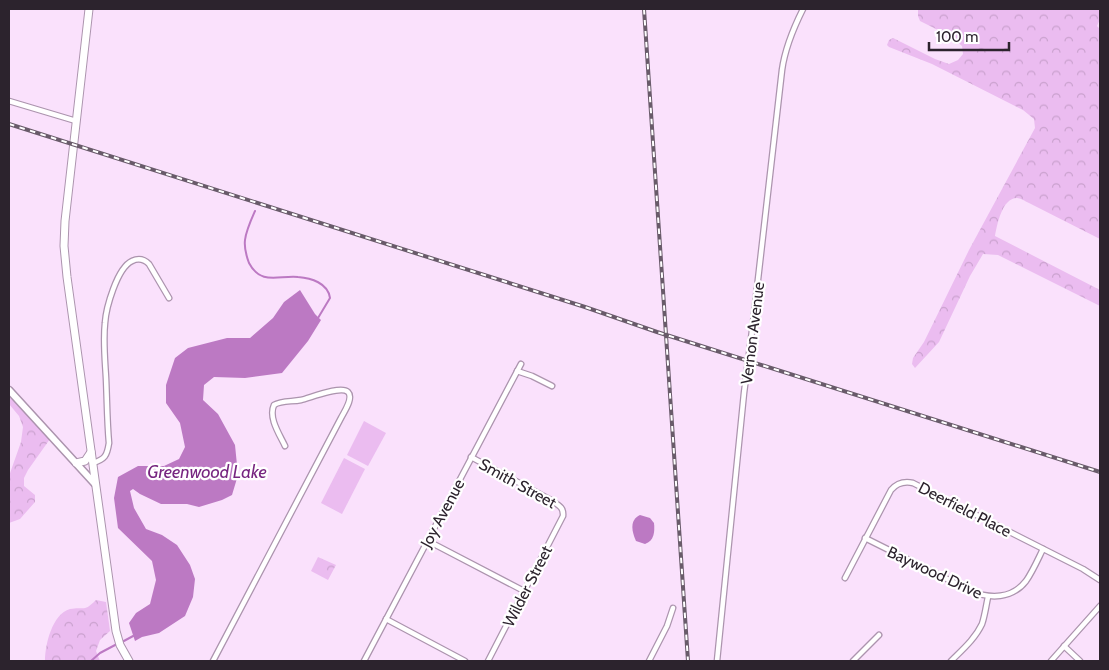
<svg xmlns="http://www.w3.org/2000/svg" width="1109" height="670" font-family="Cabin,sans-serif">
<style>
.grass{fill:#ebbcf0}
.forest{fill:url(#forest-crowns)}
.water{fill:#bc79c3}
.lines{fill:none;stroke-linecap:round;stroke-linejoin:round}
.stream{stroke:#bc79c3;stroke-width:2}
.street-casing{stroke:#ac94ae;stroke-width:7}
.secondary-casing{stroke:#ac94ae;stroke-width:9}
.primary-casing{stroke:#ac94ae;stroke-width:9}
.street{stroke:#fff;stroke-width:4.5}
.secondary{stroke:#fff;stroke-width:6}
.primary{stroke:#fff;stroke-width:7}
.rail-casing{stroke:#695b6a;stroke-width:4}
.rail{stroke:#fff;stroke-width:2;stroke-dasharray:5.5;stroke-linecap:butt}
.labels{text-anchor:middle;stroke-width:4.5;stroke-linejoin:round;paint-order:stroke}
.street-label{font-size:16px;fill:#2c232d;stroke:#fff}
.water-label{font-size:18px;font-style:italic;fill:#772680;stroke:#fff}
</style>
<defs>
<pattern id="forest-crowns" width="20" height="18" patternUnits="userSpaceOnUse" patternTransform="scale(1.25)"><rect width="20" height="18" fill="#ebbcf0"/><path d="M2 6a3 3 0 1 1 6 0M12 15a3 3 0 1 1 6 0" fill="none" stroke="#caa1ce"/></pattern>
</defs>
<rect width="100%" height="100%" fill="#fae1fc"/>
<g class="grass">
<path d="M364,421L386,433L368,466L347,455Z"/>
<path d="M344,458L365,469L342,514L321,503Z"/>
</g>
<g class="forest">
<path d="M918,9H1100V19L1097,26L1100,29V239L1029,203C1025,201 1020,198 1017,198C1002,198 997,225 995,236L1100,290V306L998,255L983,254L970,276L939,342L915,368L912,364L913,358L924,342L969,250L1035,128L1034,119L1023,110L932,64L889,47L887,45L889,40L893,38L935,59L949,64L958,60L963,54L962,46L950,36L920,21L918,16Z"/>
<path d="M9,396L50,439L28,470L24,478V486L35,495V502L20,519L9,523V476L21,442L23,427L19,416L9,404Z"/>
<path d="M318,557L336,565L328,580L311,571Z"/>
<path d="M96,600L106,602L110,631L100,640L96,651L100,661H45C45,645 52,614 70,609C85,606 83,613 96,600Z"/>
</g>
<g class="water">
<path d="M300,290L315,314L321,320L308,341L282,373L245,378L214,377L204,385L203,400L218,414L235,445L238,475L232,495L222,500L199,507L187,504H161L140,494L133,489L130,491L134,508L146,529L162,535L177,545L190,565L195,579L193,597L185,616L159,633L142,637L135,641L129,623L136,613L150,604L156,580L152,561L118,528L114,498L118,477L138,466H164L179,459L185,447L180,423L166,403V385L175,358L188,348L227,338H250L273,318L284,302Z"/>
<path d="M640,515L650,518L654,523C655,532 654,541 645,544L636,541C632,532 629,520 640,515Z"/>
</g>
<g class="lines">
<g class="stream">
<path d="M255,211C251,220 246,231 245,240C244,248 246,255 249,263C261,286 279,275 298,277C311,278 328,283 330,298L318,318"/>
<path d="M122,642L135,635"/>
<path d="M91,661L100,653L117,644"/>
</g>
<defs>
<g id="street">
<path d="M9,101L76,121"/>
<path d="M517,371L532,376L552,386"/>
<path d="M471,457L551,500C558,505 564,507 563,516L488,661"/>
<path d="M93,463C105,459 107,456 109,443C107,421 107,399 106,378C105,360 103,341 105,323C106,308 117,268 132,261C138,258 144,259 149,264L169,298"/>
<path d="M865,538L971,591C990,599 1012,599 1026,581C1033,571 1038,559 1043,549"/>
<path d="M428,541L524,591"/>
<path d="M845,578L891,490C897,483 904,481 913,483L1083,569L1100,580"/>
<path d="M386,619L465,661"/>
<path d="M1064,646L1080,661"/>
<path d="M213,661L341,418C344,412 354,398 348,392C341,385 310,398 301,400C292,402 282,400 274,405C268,418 280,435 285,446"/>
<path d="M364,661L521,364"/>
<path d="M649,661L667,626L673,608"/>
<path d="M717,661L744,393L753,323L782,70C785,48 793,29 803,9"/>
<path d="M853,661L879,635"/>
<path d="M951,661C962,650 975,639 982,624C985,615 986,606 988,597"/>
<path d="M1051,661L1100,606"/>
</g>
<path id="secondary" d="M9,390L95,484"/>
<g id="primary">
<path d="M89,9L65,221L64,246L67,277L116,631L120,645L129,661"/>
<path d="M76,463L85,461L91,452"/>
</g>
</defs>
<use href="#street" class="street-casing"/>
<use href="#secondary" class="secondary-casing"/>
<use href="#primary" class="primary-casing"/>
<use href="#street" class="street"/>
<use href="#secondary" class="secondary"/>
<use href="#primary" class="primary"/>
<defs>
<g id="rail">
<path d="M644,9L688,661"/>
<path d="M9,124L585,307L657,332L1100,472"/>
</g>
</defs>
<use href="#rail" class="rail-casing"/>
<use href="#rail" class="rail"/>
</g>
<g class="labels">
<g class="street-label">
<text transform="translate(752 333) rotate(-83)" y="6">Vernon Avenue</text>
<text transform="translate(518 483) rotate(29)" y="6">Smith Street</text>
<text transform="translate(965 509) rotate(27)" y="6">Deerfield Place</text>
<text transform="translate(442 513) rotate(-62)" y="6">Joy Avenue</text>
<text transform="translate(935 572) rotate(25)" y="6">Baywood Drive</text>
<text transform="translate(527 586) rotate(-63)" y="6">Wilder Street</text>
</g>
<g class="water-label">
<text x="207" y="478">Greenwood Lake</text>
</g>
</g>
<rect width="1109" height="670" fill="none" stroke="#2c232d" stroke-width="20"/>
<path d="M929 42v8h80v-8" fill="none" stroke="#2c232d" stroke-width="2.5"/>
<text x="936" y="42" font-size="15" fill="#2c232d" stroke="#ffffff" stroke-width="4" paint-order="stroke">100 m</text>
</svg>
